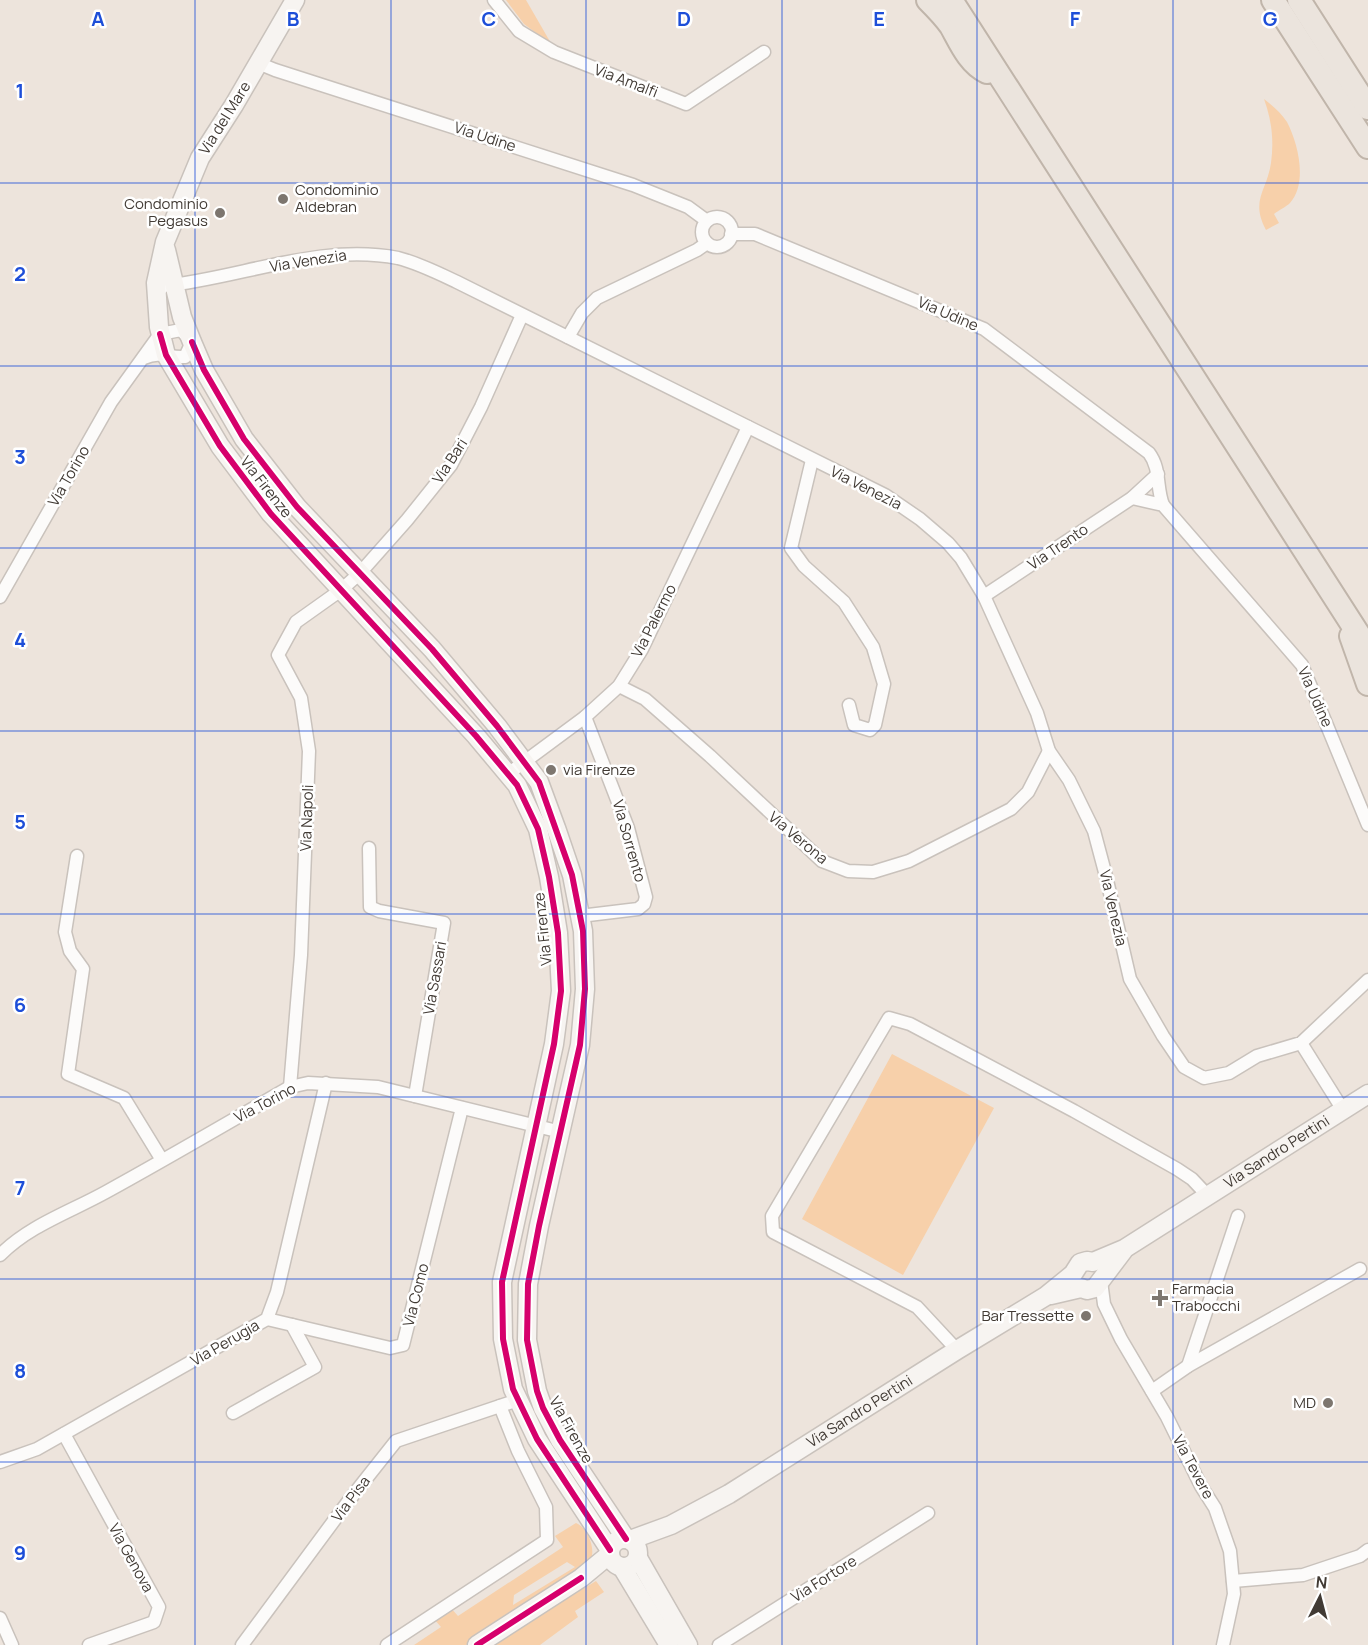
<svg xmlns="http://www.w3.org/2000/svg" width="1368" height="1645" font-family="Manrope,sans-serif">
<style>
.green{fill:#f7d0aa;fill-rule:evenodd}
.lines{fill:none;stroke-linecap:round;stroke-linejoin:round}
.street-casing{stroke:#c9c2bc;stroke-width:15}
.secondary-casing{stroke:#c9c2bc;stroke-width:21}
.highway-casing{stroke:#c0b5aa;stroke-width:26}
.street{stroke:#fcfbfa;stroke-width:12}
.secondary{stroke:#f7f4f1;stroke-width:18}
.highway{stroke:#ebe4dd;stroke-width:22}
.cycleway-casing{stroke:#fff;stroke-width:10}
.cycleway{stroke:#d6006c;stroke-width:6}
.grid{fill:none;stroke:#1d4ed8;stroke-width:1.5;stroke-opacity:0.55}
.poi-dot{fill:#7d766f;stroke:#fff;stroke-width:2}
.labels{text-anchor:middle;stroke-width:5;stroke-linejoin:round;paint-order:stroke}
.street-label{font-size:15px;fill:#413a34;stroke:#fff}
.poi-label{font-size:15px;fill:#413a34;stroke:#fff;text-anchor:start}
.grid-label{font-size:20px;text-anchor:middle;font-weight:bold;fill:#1d4ed8;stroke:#fff;stroke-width:5;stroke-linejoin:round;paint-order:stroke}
</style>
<rect width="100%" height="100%" fill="#ede4dc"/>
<g class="green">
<path d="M506,0H526L552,45L524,24Z"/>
<path d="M1264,99C1273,106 1281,113 1287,122C1298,143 1308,183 1290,203C1286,207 1279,210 1274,214L1279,223L1266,230C1250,200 1267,191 1271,163C1274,141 1272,121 1264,99Z"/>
<path d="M892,1054L994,1108L903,1275L802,1219Z"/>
<path d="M576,1523C586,1527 594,1544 592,1555L596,1559L591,1567L466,1645H414L441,1627L434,1619L450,1607L458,1616L563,1547L555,1536ZM567,1562L575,1567L513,1605L514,1595Z"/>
<path d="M596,1581L604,1592L575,1611L578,1617L540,1645H491Z"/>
</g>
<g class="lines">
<defs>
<g id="street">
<path d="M494,0L519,31L554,52L686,104L764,52"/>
<path d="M258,63L275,70L633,185L688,207L707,221"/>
<circle cx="717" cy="232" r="15"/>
<path d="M731,234H755L984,329L1149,453C1161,469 1156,487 1163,505"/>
<path d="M156,295L163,286C241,278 319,243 398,258C418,263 438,273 457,282L885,495L920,519L948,543L961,558L984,596L1037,713L1049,751L1069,780L1094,831L1106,876L1130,979L1163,1036L1184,1067L1204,1078L1229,1073L1257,1056L1301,1043L1368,980"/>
<path d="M568,337L582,313L597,298L697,250L707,243"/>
<path d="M812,460L791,548L804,566L844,602L873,647L884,684L875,725L870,730L854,725L849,705"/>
<path d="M1132,498L1163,505L1302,665L1368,825"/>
<path d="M984,596L1132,498L1158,474"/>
<path d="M0,597L111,402L160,334L181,330L192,342L185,357C168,358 161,351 144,358"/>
<path d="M619,686L645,699L710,756L822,861L848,871L873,872L909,861L1011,809L1028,792L1049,751"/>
<path d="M508,774L585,717L619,686L642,649L748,427"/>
<path d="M369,848L370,907L379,911L444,923L415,1096"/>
<path d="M77,856L65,932L70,951L83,969L68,1074L124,1098L162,1160"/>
<path d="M580,916L638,909L644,904L646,897L628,828L585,717"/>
<path d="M1301,1043L1343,1110"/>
<path d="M290,1087L301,955L309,751L301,698L278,655L296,622L341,590L360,573L407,520L451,465L481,407L522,315"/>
<path d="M0,1255C30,1225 70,1212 106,1192C168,1158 229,1122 290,1087L308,1083L378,1087L561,1132"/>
<path d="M1101,1281L1104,1304L1121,1339L1167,1417L1201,1486L1215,1508L1230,1551L1234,1594L1223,1645"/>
<path d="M267,1319L390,1348L403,1345L462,1108"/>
<path d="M957,1350L917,1307L773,1232L772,1216L889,1018L910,1024L1074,1111L1177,1169L1192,1179L1208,1196"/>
<path d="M1188,1366L1238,1216"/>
<path d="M1152,1391L1188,1366L1360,1269"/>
<path d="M233,1413L315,1367L292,1325"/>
<path d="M64,1434L159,1607L154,1622L89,1645"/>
<path d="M0,1462L37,1449L267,1319L277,1292L326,1083"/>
<path d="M1233,1581L1303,1575L1360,1556L1368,1550"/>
<path d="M0,1618L12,1645"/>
<path d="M242,1645L350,1499L396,1441L518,1400"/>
<path d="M387,1645L547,1540L546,1507L518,1451L500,1406"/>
<path d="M719,1645L928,1513"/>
</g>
<g id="secondary">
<path d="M295,0L234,105L200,158L165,242L156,283L159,327L166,355L220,446L271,514L476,736L517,785L538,829L549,877L558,933L561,991L554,1044L502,1282L503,1339L513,1389L537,1439L610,1550"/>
<path d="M166,250L182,317L192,342L204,370L244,439L297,507L432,649L497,726L539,782L556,828L572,875L583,931L585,989L580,1045L539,1226L528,1284L527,1340L537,1391L543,1408L560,1440L626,1539"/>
<path d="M1051,1295L1081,1288L1087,1290L1095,1288L1123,1251"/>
<circle cx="624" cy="1553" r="14"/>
<path id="s1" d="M630,1540L671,1525L729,1494L957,1350L1046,1296L1073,1274L1080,1263L1087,1261L1093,1262L1124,1249L1368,1094"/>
<path d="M638,1558L688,1645"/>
<path d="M622,1567L669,1645"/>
<path d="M477,1645L581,1578L610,1554"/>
</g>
<g id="highway">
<path d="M928,0C936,8 944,16 951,26C960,42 969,64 987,72"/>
<path d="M951,0L1368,649"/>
<path d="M1273,0L1368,147"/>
<path d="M1299,0L1368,108"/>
<path d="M1351,636L1368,684"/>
</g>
</defs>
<use href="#street" class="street-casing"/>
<use href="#secondary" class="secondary-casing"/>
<use href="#highway" class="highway-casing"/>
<use href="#street" class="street"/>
<use href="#secondary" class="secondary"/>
<use href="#highway" class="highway"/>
<defs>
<g id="cycleway">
<path d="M160,334L166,355L220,446L271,514L476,736L517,785L538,829L549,877L558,933L561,991L554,1044L502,1282L503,1339L513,1389L537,1439L610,1550"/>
<path d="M192,342L204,370L244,439L297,507L432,649L497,726L539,782L572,875L583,931L585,989L580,1045L539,1226L528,1284L527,1340L537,1391L543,1408L560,1440L626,1539"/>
<path d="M477,1645L581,1578"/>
</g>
</defs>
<use href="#cycleway" class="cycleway-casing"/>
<use href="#cycleway" class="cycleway"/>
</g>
<path class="grid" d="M195,0V1645M391,0V1645M586,0V1645M782,0V1645M977,0V1645M1173,0V1645M0,183H1368M0,366H1368M0,548H1368M0,731H1368M0,914H1368M0,1097H1368M0,1279H1368M0,1462H1368"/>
<g class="poi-dot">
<circle cx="283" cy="199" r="6"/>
<circle cx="220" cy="213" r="6"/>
<circle cx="551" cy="770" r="6"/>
<path d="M1157 1289h6v6h6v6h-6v6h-6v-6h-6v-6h6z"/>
<circle cx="1086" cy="1316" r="6"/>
<circle cx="1328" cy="1403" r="6"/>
</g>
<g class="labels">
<g class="street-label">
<text transform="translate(626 81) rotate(21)" y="5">Via Amalfi</text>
<text transform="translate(225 118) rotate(-58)" y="5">Via del Mare</text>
<text transform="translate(485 137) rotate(18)" y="5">Via Udine</text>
<text transform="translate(308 261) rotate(-9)" y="5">Via Venezia</text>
<text transform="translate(948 314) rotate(23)" y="5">Via Udine</text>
<text transform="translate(450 461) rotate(-57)" y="5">Via Bari</text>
<text transform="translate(69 476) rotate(-60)" y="5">Via Torino</text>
<text transform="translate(266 487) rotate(52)" y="5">Via Firenze</text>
<text transform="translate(866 488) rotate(27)" y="5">Via Venezia</text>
<text transform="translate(1058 547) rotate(-34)" y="5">Via Trento</text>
<text transform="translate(654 621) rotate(-63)" y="5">Via Palermo</text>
<text transform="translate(1315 697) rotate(66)" y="5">Via Udine</text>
<text transform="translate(307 818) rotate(-88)" y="5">Via Napoli</text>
<text transform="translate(798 838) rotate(40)" y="5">Via Verona</text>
<text transform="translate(629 841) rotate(74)" y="5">Via Sorrento</text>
<text transform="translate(1113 908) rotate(77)" y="5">Via Venezia</text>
<text transform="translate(543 929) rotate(-96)" y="5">Via Firenze</text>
<text transform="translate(435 978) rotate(-80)" y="5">Via Sassari</text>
<text transform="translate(265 1103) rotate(-28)" y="5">Via Torino</text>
<text dy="5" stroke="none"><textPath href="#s1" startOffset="759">Via Sandro Pertini</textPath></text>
<text transform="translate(416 1295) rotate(-76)" y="5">Via Como</text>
<text transform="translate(225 1343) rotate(-30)" y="5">Via Perugia</text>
<text dy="5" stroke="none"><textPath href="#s1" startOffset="264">Via Sandro Pertini</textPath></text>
<text transform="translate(571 1430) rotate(61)" y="5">Via Firenze</text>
<text transform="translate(1193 1467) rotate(62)" y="5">Via Tevere</text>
<text transform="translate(351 1499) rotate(-53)" y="5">Via Pisa</text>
<text transform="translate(131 1558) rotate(61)" y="5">Via Genova</text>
<text transform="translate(824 1579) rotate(-32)" y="5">Via Fortore</text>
</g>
<g class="poi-label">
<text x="295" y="195">Condominio<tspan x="295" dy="17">Aldebran</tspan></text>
<text x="208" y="209" text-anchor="end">Condominio<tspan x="208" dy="17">Pegasus</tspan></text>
<text x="563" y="775">via Firenze</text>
<text x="1172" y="1294">Farmacia<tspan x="1172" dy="17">Trabocchi</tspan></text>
<text x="1074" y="1321" text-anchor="end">Bar Tressette</text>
<text x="1316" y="1408" text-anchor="end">MD</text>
</g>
</g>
<g class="grid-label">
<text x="98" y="26">A</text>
<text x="293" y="26">B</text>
<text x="489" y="26">C</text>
<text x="684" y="26">D</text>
<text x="879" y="26">E</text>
<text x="1075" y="26">F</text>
<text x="1270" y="26">G</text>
<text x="20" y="98">1</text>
<text x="20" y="281">2</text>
<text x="20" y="464">3</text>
<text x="20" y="647">4</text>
<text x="20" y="829">5</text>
<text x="20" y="1012">6</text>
<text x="20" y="1195">7</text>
<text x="20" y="1378">8</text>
<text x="20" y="1560">9</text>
</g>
<g transform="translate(1320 1597) rotate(6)" stroke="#ffffff" stroke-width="4.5" paint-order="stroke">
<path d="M0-4.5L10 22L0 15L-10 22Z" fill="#413a34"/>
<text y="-9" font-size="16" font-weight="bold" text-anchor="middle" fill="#413a34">N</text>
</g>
</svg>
